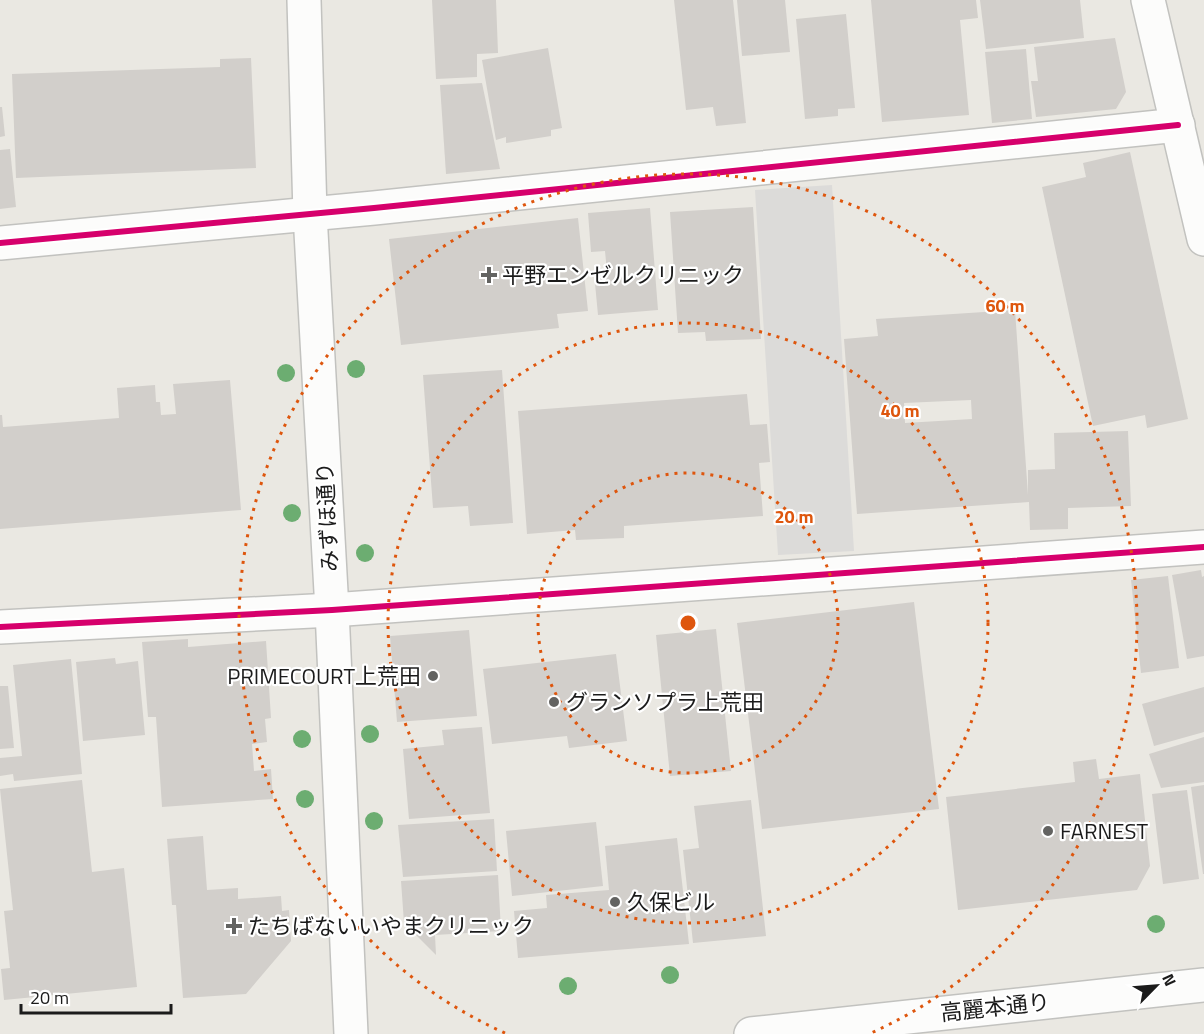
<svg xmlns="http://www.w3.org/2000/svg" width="1204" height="1034" font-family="'Titillium Web','Noto Sans JP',sans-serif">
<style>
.parking{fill:#dcdbd9}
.building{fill:#d2cfcb;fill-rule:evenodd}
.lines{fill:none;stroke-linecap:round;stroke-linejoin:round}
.minor-casing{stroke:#c2c2bf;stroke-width:36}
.tertiary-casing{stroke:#c2c2bf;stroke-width:36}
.minor{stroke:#fcfcfb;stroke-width:33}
.tertiary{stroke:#fcfcfb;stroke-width:33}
.cycleway-casing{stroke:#fff;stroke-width:10}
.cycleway{stroke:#d6006c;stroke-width:6}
.tree{fill:#6cad71}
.ring{fill:none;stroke:#de560d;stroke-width:3;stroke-dasharray:3 6}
.poi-dot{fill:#636361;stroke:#fff;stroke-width:2}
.labels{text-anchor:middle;stroke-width:4.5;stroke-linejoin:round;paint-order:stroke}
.poi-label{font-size:22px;fill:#1b1b1b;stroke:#fff;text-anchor:start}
.street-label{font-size:22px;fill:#1b1b1b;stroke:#fff}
.centre{fill:#de560d;stroke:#fff;stroke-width:3}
.ring-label{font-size:18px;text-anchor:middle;font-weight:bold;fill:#de560d;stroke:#fff;stroke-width:4.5;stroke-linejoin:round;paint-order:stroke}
</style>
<rect width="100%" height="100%" fill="#eae8e2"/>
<path class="parking" d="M832,185L854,551L778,555L755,190Z"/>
<g class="building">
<path d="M432,0H496L498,53L477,54V77L436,79Z"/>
<path d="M674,0H733L746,123L716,126L713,107L686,110Z"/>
<path d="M737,0H785L790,52L742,56Z"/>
<path d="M871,0H976L978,18L960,20L969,115L882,122Z"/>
<path d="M980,0H1080L1084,38L986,49Z"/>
<path d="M846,14L855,108L838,109V116L805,119L796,19Z"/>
<path d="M1115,38L1126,92L1116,109L1036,117L1031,81H1038L1034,47Z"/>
<path d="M548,48L562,128L551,130V136L506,143V137L496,140L482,60Z"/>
<path d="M1026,49L1032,119L992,123L985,52Z"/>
<path d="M251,58L256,168L16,178L12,74L220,67V59Z"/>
<path d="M482,83L500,169L446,174L440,85Z"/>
<path d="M0,107H2L5,136L0,137Z"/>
<path d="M10,149L16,207L0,209V150Z"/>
<path d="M1130,152L1188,419L1147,428L1145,415L1093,426L1042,187L1086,177L1083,163Z"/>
<path d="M753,207L761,339L706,341L705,332L678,333L670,212Z"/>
<path d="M650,208L658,310L598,315L594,273L607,272L605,251L591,252L588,213Z"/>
<path d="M578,218L588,311L557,314L559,328L401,345L389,239Z"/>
<path d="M1015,310L1028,495V470L1055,469L1054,433L1128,431L1131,506L1068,508V529L1030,530L1029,502L857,514L844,339L878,336L876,319ZM971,400L972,419L905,423L904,403Z"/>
<path d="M502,370L513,523L470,526L468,506L433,508L423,375Z"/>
<path d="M230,380L241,510L0,529V415H2L3,427L119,418L117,388L155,385L156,402H160L161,415L176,414L173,384Z"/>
<path d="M747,394L750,425L767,424L770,462L759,463L763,516L624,526V538L576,540L575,530L527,534L518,411Z"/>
<path d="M1201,570L1202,577L1204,576V656L1187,659L1172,575Z"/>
<path d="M1168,576L1179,668L1141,673L1131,580Z"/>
<path d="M914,602L939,809L762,829L737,623Z"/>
<path d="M716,629L731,771L670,776L656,635Z"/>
<path d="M469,630L477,716L397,722L390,636Z"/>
<path d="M188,639V647L266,641L271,718L265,719L267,742L252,744L254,771L271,769L273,799L162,807L156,717H148L142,642Z"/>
<path d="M616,654L627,741L569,748L567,736L492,744L483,669Z"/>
<path d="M115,658L116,664L138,661L145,735L83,741L76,662Z"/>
<path d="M71,659L82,774L14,781L13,774L0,776V758L22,756L13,665Z"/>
<path d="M0,686H8L14,748L0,749Z"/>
<path d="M1204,687V732L1154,746L1142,704Z"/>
<path d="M482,727L490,813L409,819L403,749L444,745L442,730Z"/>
<path d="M1204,737V782L1161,788L1149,754Z"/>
<path d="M1096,759L1099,779L1140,774L1150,866L1137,890L958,910L946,797L1075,782L1073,762Z"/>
<path d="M82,780L92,872L124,868L137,987L4,1000L1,969L10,968L4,911L13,910L0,789Z"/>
<path d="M1204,785V874H1203L1191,787Z"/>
<path d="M1187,790L1199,879L1163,884L1152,794Z"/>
<path d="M751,800L766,936L693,943L683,850L699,848L694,806Z"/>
<path d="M494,819L497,871L403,877L398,825Z"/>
<path d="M596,822L603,886L512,896L506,831Z"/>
<path d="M203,836L207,890L238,888V899L281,896L282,911L289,910L291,941L246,994L183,998L176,905H172L167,839Z"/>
<path d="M677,838L689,944L518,958L514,911L547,908L546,895L609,890L605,846Z"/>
<path d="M498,875L501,931L435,935L436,955L404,923L401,881Z"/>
</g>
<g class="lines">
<defs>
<g id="minor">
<path d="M0,243L374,208L1178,125"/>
<path d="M0,627L332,610L1204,547"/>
</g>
<g id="tertiary">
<path d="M304,0L310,214L332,610L351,1034"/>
<path d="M1148,0L1204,239"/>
<path d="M751,1034L1204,985"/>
</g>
</defs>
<use href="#minor" class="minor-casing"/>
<use href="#tertiary" class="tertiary-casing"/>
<use href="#minor" class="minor"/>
<use href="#tertiary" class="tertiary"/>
<defs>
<g id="cycleway">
<path d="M0,243L374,208L1178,125"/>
<path d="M0,627L332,610L1204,547"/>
</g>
</defs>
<use href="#cycleway" class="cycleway-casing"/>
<use href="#cycleway" class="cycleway"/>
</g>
<g class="tree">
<circle cx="356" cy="369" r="9"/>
<circle cx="286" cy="373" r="9"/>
<circle cx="292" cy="513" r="9"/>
<circle cx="365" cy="553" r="9"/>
<circle cx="370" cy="734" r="9"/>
<circle cx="302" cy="739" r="9"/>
<circle cx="305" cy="799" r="9"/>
<circle cx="374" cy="821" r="9"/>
<circle cx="1156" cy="924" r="9"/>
<circle cx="670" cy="975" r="9"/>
<circle cx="568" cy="986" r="9"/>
</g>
<g class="ring">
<circle cx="688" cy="623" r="150"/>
<circle cx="688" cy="623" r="300"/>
<path d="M505 1033A449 449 0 1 1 871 1033"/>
</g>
<g class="poi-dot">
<path d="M486 266h6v6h6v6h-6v6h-6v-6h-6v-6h6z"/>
<circle cx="433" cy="676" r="6"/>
<circle cx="554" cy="702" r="6"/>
<circle cx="1048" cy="831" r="6"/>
<circle cx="615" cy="902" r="6"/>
<path d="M231 917h6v6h6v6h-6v6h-6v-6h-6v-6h6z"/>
</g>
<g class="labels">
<g class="poi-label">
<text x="502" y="283">平野エンゼルクリニック</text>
<text x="421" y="684" text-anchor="end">PRIMECOURT上荒田</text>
<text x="566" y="710">グランソプラ上荒田</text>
<text x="1060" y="839">FARNEST</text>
<text x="627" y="910">久保ビル</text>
<text x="248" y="934">たちばないいやまクリニック</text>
</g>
<g class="street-label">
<text transform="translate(327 517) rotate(-93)" y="8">みずほ通り</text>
<text transform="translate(995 1007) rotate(-6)" y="8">高麗本通り</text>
</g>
</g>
<circle cx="688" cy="623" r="9" class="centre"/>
<g class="ring-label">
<text x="1005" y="312">60 m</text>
<text x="900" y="417">40 m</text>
<text x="794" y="523">20 m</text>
</g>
<g transform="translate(1156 986) rotate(65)" stroke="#ffffff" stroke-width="4.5" paint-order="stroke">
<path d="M0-4.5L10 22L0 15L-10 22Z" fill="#1b1b1b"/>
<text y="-9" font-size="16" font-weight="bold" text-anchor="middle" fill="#1b1b1b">N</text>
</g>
<path d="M21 1004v9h150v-9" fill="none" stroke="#1b1b1b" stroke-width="3"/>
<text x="30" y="1004" font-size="18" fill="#1b1b1b" stroke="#ffffff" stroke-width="4.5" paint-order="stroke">20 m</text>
</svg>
